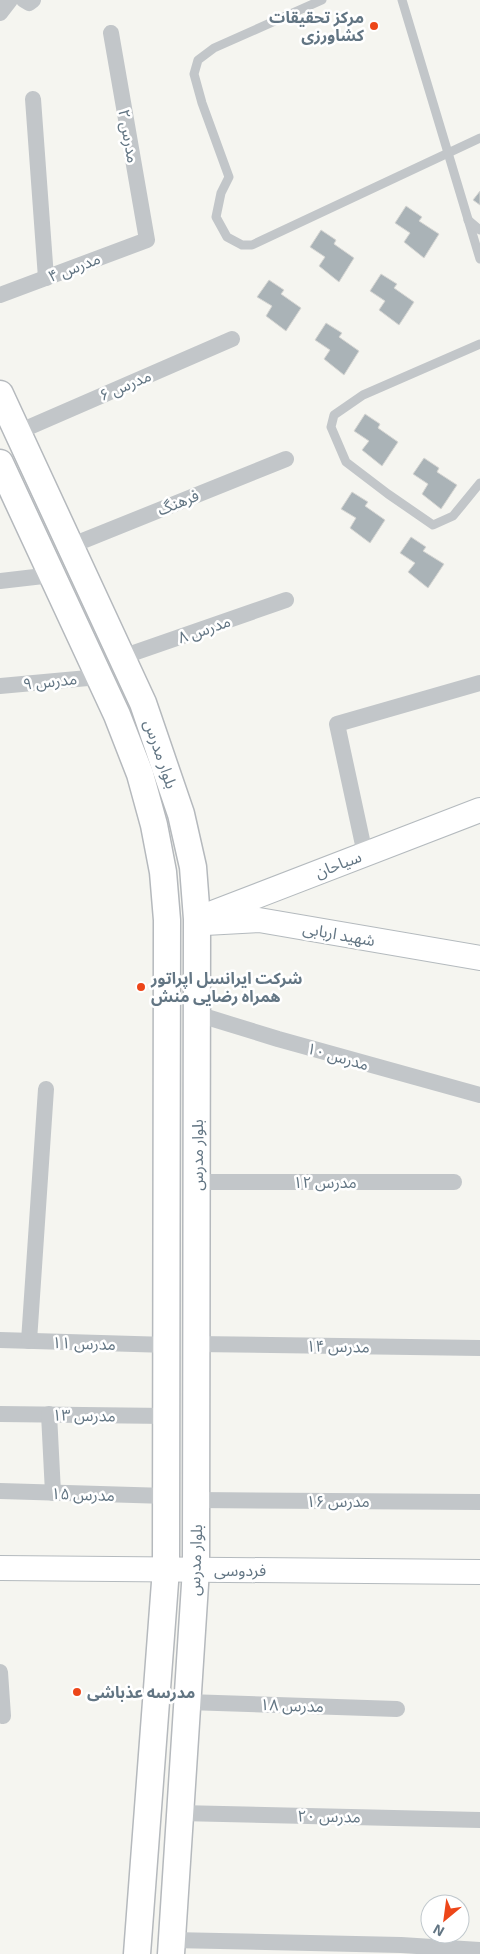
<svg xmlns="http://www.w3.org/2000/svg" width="480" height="1954" font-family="'Exo 2','Noto Sans Arabic',sans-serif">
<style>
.building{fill:#aab3b7;stroke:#d6d6d3}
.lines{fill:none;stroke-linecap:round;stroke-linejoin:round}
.secondary-casing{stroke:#b4babe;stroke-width:26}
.primary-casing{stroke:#b5b9bd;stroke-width:29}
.lane{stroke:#c2c6c9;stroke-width:9}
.street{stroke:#c2c6c9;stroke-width:16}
.secondary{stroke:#fff;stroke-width:24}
.primary{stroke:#fff;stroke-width:26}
.poi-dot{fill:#ed4619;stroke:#fff;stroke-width:2}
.labels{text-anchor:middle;stroke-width:5;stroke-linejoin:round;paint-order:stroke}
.poi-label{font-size:16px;font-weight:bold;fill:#627583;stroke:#fff;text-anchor:start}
.street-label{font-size:16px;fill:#627583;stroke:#fff}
</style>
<rect width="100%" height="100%" fill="#f5f5f0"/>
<g class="building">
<path d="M480,191V205L473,200Z"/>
<path d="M406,206L422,217L419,221L439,234L424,258L404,242L410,233L395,223Z"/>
<path d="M321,230L336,240L334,244L354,258L339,282L319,266L325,257L310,247Z"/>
<path d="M381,274L397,284L394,288L414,302L399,325L379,310L385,301L370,291Z"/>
<path d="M269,280L284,290L281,294L301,308L286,331L266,316L272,306L257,297Z"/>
<path d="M326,323L342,333L339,337L359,351L344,375L324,359L330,350L315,340Z"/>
<path d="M365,414L380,424L378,428L398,442L382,466L362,450L369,441L354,431Z"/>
<path d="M424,458L439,468L437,472L457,485L441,509L422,494L428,484L413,474Z"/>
<path d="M352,492L368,502L365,506L385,520L370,543L350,528L356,518L341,509Z"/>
<path d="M411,537L426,547L423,551L444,564L428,588L408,572L415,563L400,553Z"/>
</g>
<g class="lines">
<defs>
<g id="secondary">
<path d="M197,919L480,810"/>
<path d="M205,923L259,920L480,958"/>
<path d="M0,1568L480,1572"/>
</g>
<g id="primary">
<path d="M0,394L143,703L181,814L193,867L197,919L196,1569L171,1954"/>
<path d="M0,463L117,715L140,774L154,825L163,872L167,920L166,1569L137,1954"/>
</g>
</defs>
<use href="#secondary" class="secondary-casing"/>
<use href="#primary" class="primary-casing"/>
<g class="lane">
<path d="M322,0L214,48L198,60L194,74L202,103L229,177L221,193L216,217L227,237L242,245H252L480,138"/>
<path d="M402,0L480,259"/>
<path d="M468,220L480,230"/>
<path d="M480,344L363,395L334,415L331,427L346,462L388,494L433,525L453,516L480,483"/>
</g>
<g class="street">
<path d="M24,0L29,3L33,0"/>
<path d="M0,13L10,0"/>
<path d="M33,99L46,278"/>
<path d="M0,295L147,240L111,33"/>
<path d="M18,432L232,339"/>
<path d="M70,546L286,459"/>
<path d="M0,581L52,575"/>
<path d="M122,657L286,600"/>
<path d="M0,686L99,677"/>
<path d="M365,854L337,724L480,683"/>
<path d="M197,1014L278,1039L480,1095"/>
<path d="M197,1182H454"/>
<path d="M0,1340L168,1345"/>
<path d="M29,1341L46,1089"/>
<path d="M196,1344L480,1348"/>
<path d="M0,1414L167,1416"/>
<path d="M49,1414L53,1493"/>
<path d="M0,1491L167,1496"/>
<path d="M196,1500L480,1502"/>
<path d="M0,1672L3,1716"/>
<path d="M187,1702L397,1709"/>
<path d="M179,1813L480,1820"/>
<path d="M171,1940L401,1945L480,1950"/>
</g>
<use href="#secondary" class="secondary"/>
<use href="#primary" class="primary"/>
</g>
<g class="poi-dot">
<circle cx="374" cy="26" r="5"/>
<circle cx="141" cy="987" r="5"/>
<circle cx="77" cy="1692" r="5"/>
</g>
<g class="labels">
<g class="poi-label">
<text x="364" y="23" text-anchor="end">مرکز تحقیقات<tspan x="364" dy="18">کشاورزی</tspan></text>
<text x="151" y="984">شرکت ایرانسل اپراتور<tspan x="151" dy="18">همراه رضایی منش</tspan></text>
<text x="87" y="1698">مدرسه عذباشی</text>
</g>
<g class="street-label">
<text transform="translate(129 136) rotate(80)" y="6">مدرس ۲</text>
<text transform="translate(74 267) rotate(-21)" y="6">مدرس ۴</text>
<text transform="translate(125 385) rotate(-23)" y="6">مدرس ۶</text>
<text transform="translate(178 502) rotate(-22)" y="6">فرهنگ</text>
<text transform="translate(204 629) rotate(-19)" y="6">مدرس ۸</text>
<text transform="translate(50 681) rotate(-6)" y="6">مدرس ۹</text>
<text transform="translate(161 754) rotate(71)" y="6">بلوار مدرس</text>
<text transform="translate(338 864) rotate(-21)" y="6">سیاحان</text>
<text transform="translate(339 934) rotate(10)" y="6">شهید اربابی</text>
<text transform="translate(338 1056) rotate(16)" y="6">مدرس ۱۰</text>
<text transform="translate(197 1155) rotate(-90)" y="6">بلوار مدرس</text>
<text x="325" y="1188">مدرس ۱۲</text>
<text transform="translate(84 1343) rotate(2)" y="6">مدرس ۱۱</text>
<text transform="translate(338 1346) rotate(1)" y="6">مدرس ۱۴</text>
<text transform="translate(84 1415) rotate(1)" y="6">مدرس ۱۳</text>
<text transform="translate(83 1494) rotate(2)" y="6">مدرس ۱۵</text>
<text x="338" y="1507">مدرس ۱۶</text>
<text transform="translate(195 1560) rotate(-88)" y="6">بلوار مدرس</text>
<text x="240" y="1576">فردوسی</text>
<text transform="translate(292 1705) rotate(2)" y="6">مدرس ۱۸</text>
<text transform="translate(329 1816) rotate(1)" y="6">مدرس ۲۰</text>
</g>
</g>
<g transform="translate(445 1919) rotate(209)"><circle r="24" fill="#ffffff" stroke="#c0c8cd"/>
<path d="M0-4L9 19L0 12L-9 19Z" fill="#ed4619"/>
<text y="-8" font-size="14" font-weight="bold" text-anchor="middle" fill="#627583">N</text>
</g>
</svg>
